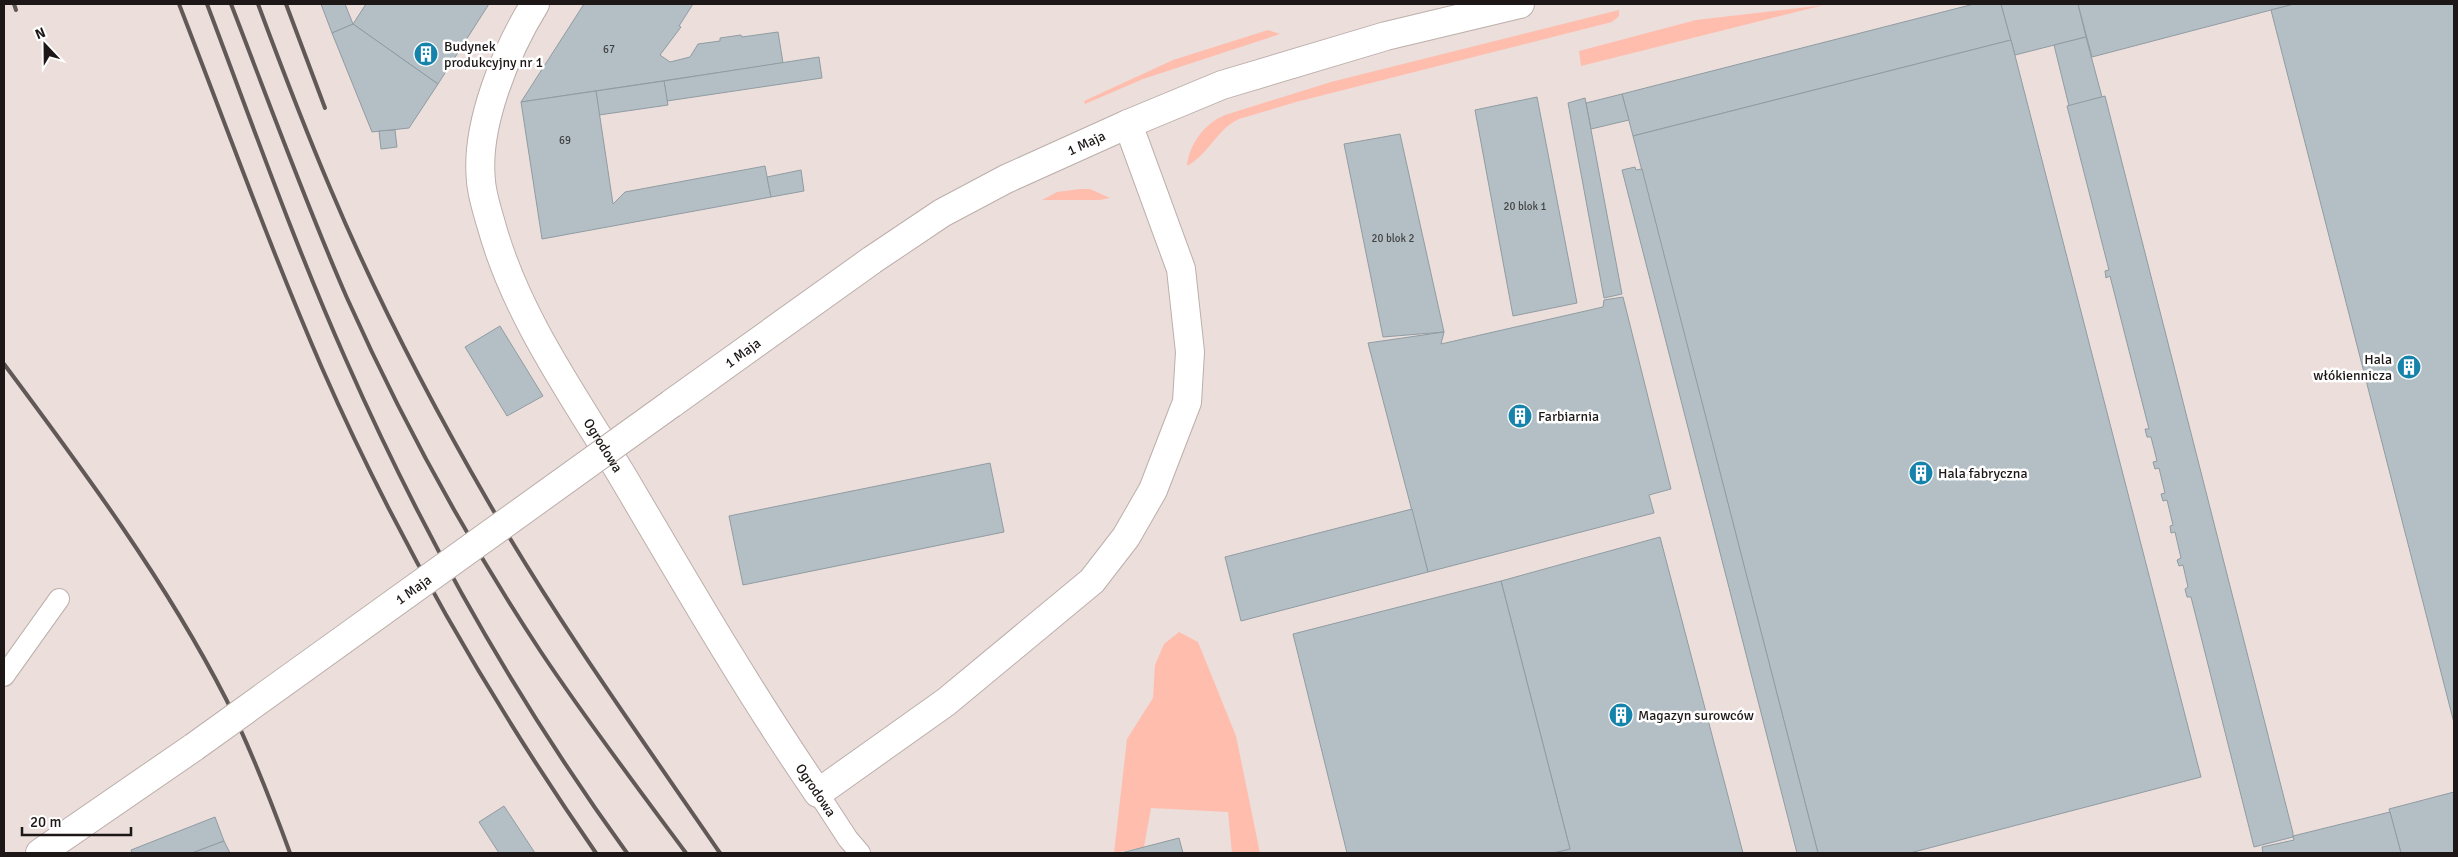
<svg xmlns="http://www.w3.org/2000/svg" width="2458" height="857" font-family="Signika,sans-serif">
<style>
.green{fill:#ffbdae}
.building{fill:#b3bfc5;stroke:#909ca2}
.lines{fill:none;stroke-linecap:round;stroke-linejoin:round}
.lane-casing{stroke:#bcafab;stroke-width:22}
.street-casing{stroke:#bcafab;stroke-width:30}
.secondary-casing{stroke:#bcafab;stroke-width:30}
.lane{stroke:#fff;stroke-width:20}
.street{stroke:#fff;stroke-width:28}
.secondary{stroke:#fff;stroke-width:28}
.rail{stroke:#615957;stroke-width:4}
.secondary-bridge-casing{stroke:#bcafab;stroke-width:30;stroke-linecap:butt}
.secondary-bridge{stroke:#fff;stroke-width:28}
.labels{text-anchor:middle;stroke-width:5;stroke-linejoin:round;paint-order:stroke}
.number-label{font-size:11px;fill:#424242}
.poi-label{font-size:14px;fill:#1d1817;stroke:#fff;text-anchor:start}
.street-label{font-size:14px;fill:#1d1817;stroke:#fff}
</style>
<rect width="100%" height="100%" fill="#ecdedb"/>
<g class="green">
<path d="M1824,5L1581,66L1579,51L1696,20Z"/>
<path d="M1619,10V16L1612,22L1296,102L1239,119C1218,128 1208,155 1187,166C1189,144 1205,123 1225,115L1331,82Z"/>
<path d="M1268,30L1280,34L1143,79L1085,104L1084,101L1173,60Z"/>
<path d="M1080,189H1090L1110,198L1100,200H1042L1057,192Z"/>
<path d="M1179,632L1198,642L1236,736L1260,853H1232L1228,812L1151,808L1144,847L1114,853L1127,739L1153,698L1155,665L1164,644Z"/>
</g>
<g class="building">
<path d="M321,4H345L353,24L332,33Z"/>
<path d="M366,4H489L438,84L353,24Z"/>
<path d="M584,4H693L679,26L681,27L660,55L670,62L690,57L698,44L720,41V38L741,35L742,37L778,32L783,63L521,102Z"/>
<path d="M1974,4H2001L2011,40L1633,136L1622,94Z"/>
<path d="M2001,4H2078L2086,37L2015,55Z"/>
<path d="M2078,4H2294L2092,57Z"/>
<path d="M2294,4H2454V723L2271,10Z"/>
<path d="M353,24L438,84L409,128L372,132L332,33Z"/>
<path d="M2086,37L2102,97L2069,106L2054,45Z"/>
<path d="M2011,40L2201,777L1910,853H1818L1633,136Z"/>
<path d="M819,57L822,78L667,101L664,81Z"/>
<path d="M664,81L668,105L599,115L596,91Z"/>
<path d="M596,91L613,204L625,192L765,166L771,197L542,239L521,102Z"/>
<path d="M1622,94L1629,120L1591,129L1586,103Z"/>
<path d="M2105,96L2293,833V837L2254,847L2191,597H2187L2185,589L2188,587L2183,565L2179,566L2177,560L2181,558L2175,532L2171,533L2170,526L2173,525L2167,500L2163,501L2161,494L2165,493L2159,468L2155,469L2153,462L2157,461L2151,437H2147L2145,429H2149L2110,276L2106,278L2105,271L2109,270L2067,106Z"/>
<path d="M1537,97L1577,303L1513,316L1475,110Z"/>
<path d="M1585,98L1622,294L1604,298L1568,103Z"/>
<path d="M395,130L397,147L381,149L379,131Z"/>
<path d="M1400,134L1444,332L1383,337L1344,144Z"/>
<path d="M1635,167L1636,170L1642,169L1818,853H1797L1622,170Z"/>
<path d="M801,170L804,191L771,197L767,177Z"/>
<path d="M1623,297L1671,489L1649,495L1654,513L1428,572L1368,343L1444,332L1441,344L1603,307L1604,300Z"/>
<path d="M500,326L543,396L507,416L465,347Z"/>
<path d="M990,463L1004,532L743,585L729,516Z"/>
<path d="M1412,509L1428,572L1241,621L1225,557Z"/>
<path d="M1660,537L1743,853H1553L1570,849L1501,581Z"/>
<path d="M1501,581L1570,849L1553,853H1347L1293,634Z"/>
<path d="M2454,792V853H2401L2389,809Z"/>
<path d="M504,806L535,853H499L479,822Z"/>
<path d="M2390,812L2401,853H2263L2262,847L2294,840L2293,836Z"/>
<path d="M215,817L224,841L192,853H132L131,850Z"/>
<path d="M1179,838L1183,853H1121Z"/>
<path d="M224,841L230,853H192Z"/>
</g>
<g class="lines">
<defs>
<g id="lane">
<path d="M4,676L59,599"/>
<path d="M818,793L848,839L860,853"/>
</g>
<g id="street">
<path id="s1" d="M535,4C506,51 475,125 481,181C482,195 487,210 491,224C516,316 574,396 623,477C686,584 748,691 818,793L946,702L1092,581L1126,537L1153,490L1187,402L1190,352L1181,269L1128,124"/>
</g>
<g id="secondary">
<path id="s2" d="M671,404L872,260L942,213L1006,179L1128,124L1222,85L1386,36L1520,4"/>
<path d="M40,853L194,747"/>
</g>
</defs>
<use href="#lane" class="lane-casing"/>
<use href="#street" class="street-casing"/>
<use href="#secondary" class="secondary-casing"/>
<use href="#lane" class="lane"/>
<use href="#street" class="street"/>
<use href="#secondary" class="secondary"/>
<g class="rail">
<path d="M14,4L16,10"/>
<path d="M179,4C226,125 270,248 322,368C397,539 490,700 596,853"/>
<path d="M207,4C252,123 294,243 346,360C422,533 516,700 627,853"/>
<path d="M231,4C269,102 305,202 347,298C401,419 468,541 541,652C587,721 637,787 686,853"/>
<path d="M258,4C281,66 305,129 331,190C376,297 431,403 489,503C559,624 641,738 720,853"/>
<path d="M286,4L325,108"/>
<path d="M4,364C84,471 165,580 226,699C251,749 271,801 290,853"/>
</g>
<defs>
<g id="secondary-bridge">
<path id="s3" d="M194,747L671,404"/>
</g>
</defs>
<use href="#secondary-bridge" class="secondary-bridge-casing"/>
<use href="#secondary-bridge" class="secondary-bridge"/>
</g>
<defs>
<symbol id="building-disc" viewBox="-11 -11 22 22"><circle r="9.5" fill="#1683ab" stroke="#fff"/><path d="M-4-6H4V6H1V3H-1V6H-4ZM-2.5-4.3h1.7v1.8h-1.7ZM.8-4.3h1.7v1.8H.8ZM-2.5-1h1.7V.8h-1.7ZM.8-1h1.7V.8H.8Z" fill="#fff"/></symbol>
</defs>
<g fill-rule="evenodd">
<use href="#building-disc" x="412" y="40" width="28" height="28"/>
<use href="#building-disc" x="2395" y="353" width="28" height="28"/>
<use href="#building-disc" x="1506" y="402" width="28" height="28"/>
<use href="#building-disc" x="1907" y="459" width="28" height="28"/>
<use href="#building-disc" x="1607" y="701" width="28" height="28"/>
</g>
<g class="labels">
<g class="number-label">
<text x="609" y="53">67</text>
<text x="565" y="144">69</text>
<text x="1525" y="210">20 blok 1</text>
<text x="1393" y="242">20 blok 2</text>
</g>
<g class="poi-label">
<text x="444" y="51">Budynek<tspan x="444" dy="16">produkcyjny nr 1</tspan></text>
<text x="2392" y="364" text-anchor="end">Hala<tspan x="2392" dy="16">włókiennicza</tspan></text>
<text x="1538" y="421">Farbiarnia</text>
<text x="1938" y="478">Hala fabryczna</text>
<text x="1638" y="720">Magazyn surowców</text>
</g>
<g class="street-label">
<text dy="5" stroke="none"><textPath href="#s2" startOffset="492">1 Maja</textPath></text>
<text dy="5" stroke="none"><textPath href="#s2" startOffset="88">1 Maja</textPath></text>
<text dy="5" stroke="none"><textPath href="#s1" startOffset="481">Ogrodowa</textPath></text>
<text dy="5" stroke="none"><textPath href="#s3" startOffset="270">1 Maja</textPath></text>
<text transform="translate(816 790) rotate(56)" y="5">Ogrodowa</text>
</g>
</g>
<rect width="2458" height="857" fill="none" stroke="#1d1817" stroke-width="10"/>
<g transform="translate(45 45) rotate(338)" stroke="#ffffff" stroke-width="4" paint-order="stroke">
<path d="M0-4L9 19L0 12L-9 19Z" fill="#1d1817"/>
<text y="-8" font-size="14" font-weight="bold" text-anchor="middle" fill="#1d1817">N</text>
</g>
<path d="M22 827v8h109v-8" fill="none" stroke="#1d1817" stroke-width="2.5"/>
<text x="30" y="827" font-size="15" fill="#1d1817" stroke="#ffffff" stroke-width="4" paint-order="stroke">20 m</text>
</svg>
